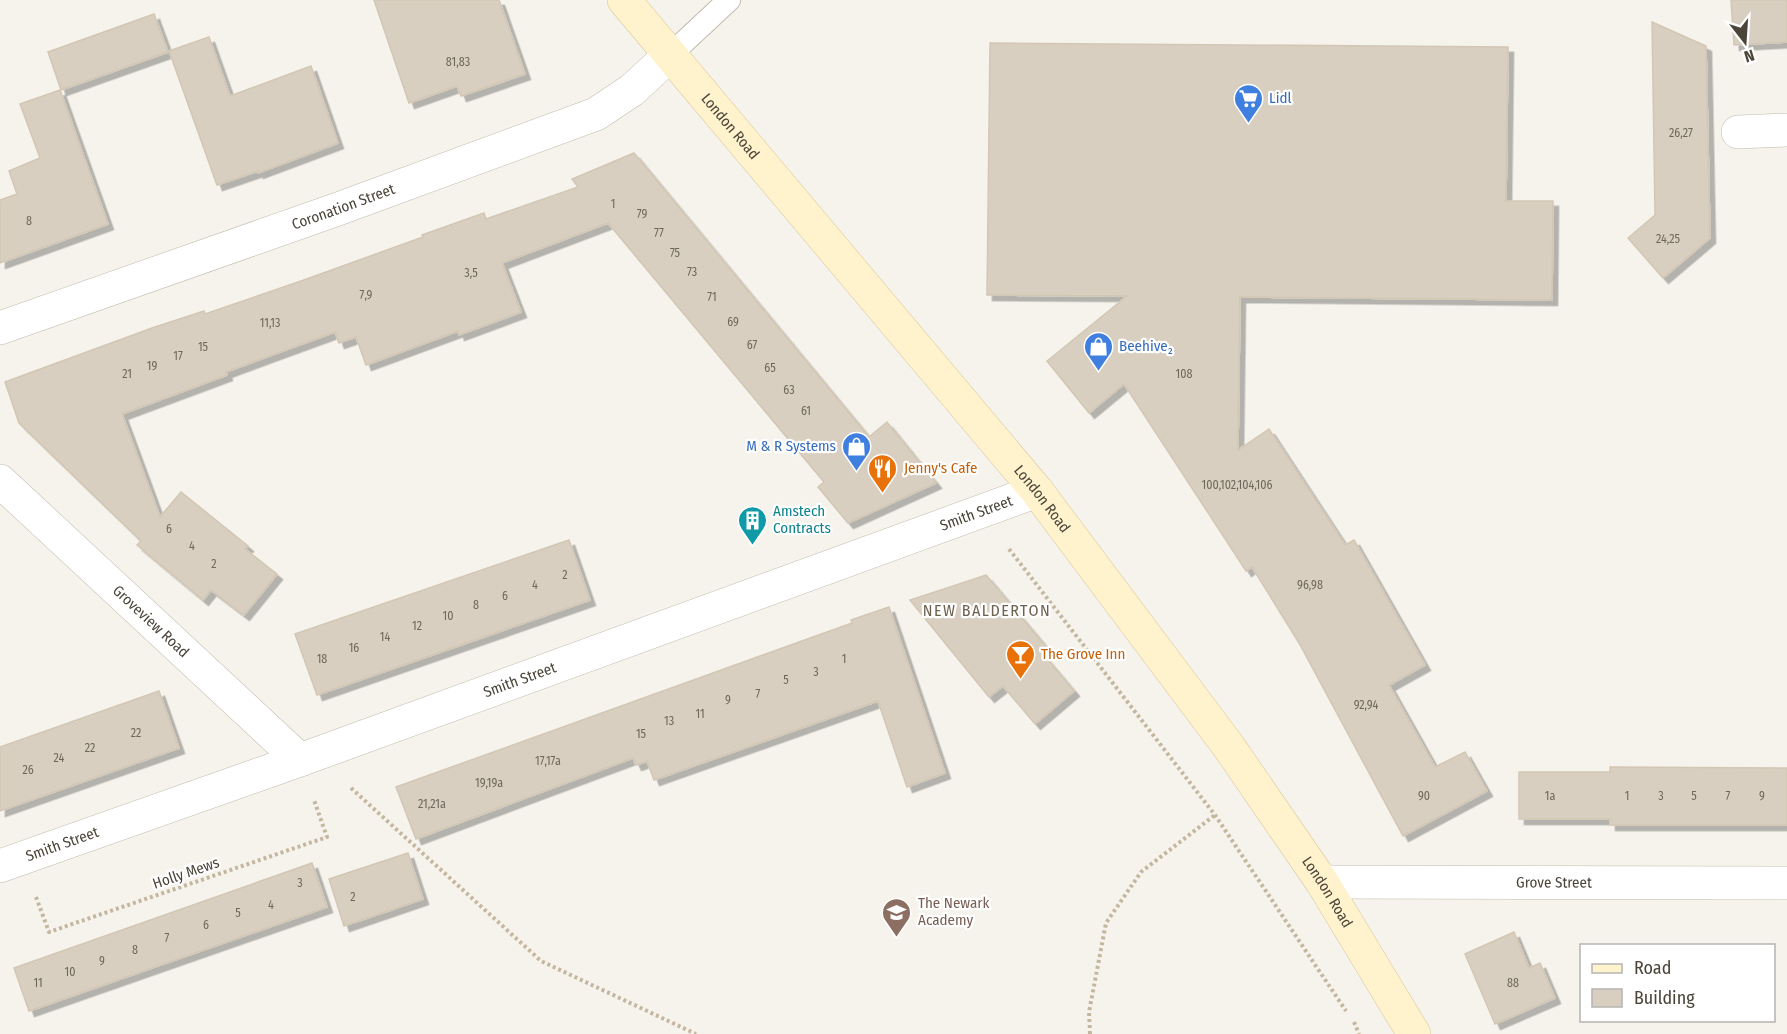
<svg xmlns="http://www.w3.org/2000/svg" width="1787" height="1034" font-family="'Fira Sans Condensed',sans-serif">
<style>
.building{fill:#d8cfc1;stroke:#d3c7b4;stroke-width:1.5;filter:url(#shadow)}
.lines{fill:none;stroke-linecap:round;stroke-linejoin:round}
.service-casing{stroke:#c2bbae;stroke-width:24}
.minor-casing{stroke:#c2bbae;stroke-width:34}
.secondary-casing{stroke:#d6c79b;stroke-width:34}
.path{stroke:#c4b79f;stroke-width:4;stroke-dasharray:3 3;stroke-linecap:butt}
.service{stroke:#fff;stroke-width:22}
.minor{stroke:#fff;stroke-width:33}
.secondary{stroke:#fff3cd;stroke-width:33}
.labels{text-anchor:middle;stroke-width:4.5;stroke-linejoin:round;paint-order:stroke}
.number-label{font-size:12px;fill:#6e675b}
.shop-label{font-size:15px;fill:#366cbe;stroke:#fff;text-anchor:start}
.street-label{font-size:15px;fill:#4b4439;stroke:#fff}
.food-label{font-size:15px;fill:#c56008;stroke:#fff;text-anchor:start}
.culture-label{font-size:15px;fill:#0d838f;stroke:#fff;text-anchor:start}
.education-label{font-size:15px;fill:#785e54;stroke:#fff;text-anchor:start}
.neighbourhood-label{font-size:16px;letter-spacing:1.5px;fill:#6e6250;stroke:#fff}
</style>
<defs>
<filter id="shadow"><feDropShadow dx="5.5" dy="5.5" stdDeviation="0" flood-color="#0004"/></filter>
</defs>
<rect width="100%" height="100%" fill="#f6f3ec"/>
<g class="building">
<path d="M374,0H499L525,74L461,96L457,86L409,103Z"/>
<path d="M1731,0H1787V42L1734,45Z"/>
<path d="M154,14L168,52L61,90L48,52Z"/>
<path d="M1652,22L1706,46L1710,238L1663,278L1628,238L1655,215Z"/>
<path d="M209,37L230,96L311,66L338,143L258,173V171L217,185L169,51Z"/>
<path d="M990,43L1508,47L1506,201H1553L1552,300L1240,297L1238,450L1269,429L1345,545L1354,540L1425,665L1389,685L1435,767L1465,752L1487,791L1403,836L1299,643L1252,567L1246,571L1124,384L1089,413L1047,361L1127,296L987,295Z"/>
<path d="M60,90L108,224L0,263V200L17,194L9,171L40,158L20,104Z"/>
<path d="M634,153L869,437L887,422L936,483L848,523L818,487L824,482L608,223L502,263L521,312L459,335L458,331L366,365L356,337L339,343L335,332L226,372L227,375L122,414L160,517L181,492L248,546L245,549L277,574L244,615L211,590L203,600L137,545L141,541L19,423L5,382L152,328L204,311L205,314L301,281L423,237L422,235L484,213L486,219L578,187L572,179Z"/>
<path d="M569,540L590,600L317,695L295,634Z"/>
<path d="M986,575L1048,649L1042,653L1074,691L1035,724L1003,686L989,697L910,600Z"/>
<path d="M889,607L945,773L907,787L878,701L654,780L647,761L636,765L633,758L416,839L396,787L852,623L851,620Z"/>
<path d="M159,691L179,748L0,811V747Z"/>
<path d="M1610,767L1787,768V825H1610V819H1519V772H1610Z"/>
<path d="M408,853L423,899L344,926L329,879Z"/>
<path d="M312,863L327,907L29,1011L14,968Z"/>
<path d="M1514,932L1529,968L1540,963L1555,998L1495,1024L1465,954Z"/>
</g>
<g class="lines">
<defs>
<path id="service" d="M670,55L729,0"/>
<g id="minor">
<path d="M1738,132L1787,130"/>
<path id="s1" d="M0,328L338,209L596,114L632,90L670,55"/>
<path id="s2" d="M0,481L300,760"/>
<path id="s3" d="M0,866L300,760L1037,491"/>
<path id="s4" d="M1322,882L1787,883"/>
</g>
<g id="secondary">
<path id="s5" d="M624,0L1037,491L1229,747L1322,882L1414,1034"/>
</g>
</defs>
<use href="#service" class="service-casing"/>
<use href="#minor" class="minor-casing"/>
<use href="#secondary" class="secondary-casing"/>
<g class="path">
<path d="M1009,549L1215,815L1346,1011"/>
<path d="M351,788L541,961L696,1034"/>
<path d="M36,897L49,932L327,837L314,800"/>
<path d="M1354,1022L1359,1034"/>
<path d="M1090,1034L1089,1012L1106,923L1141,872L1215,815"/>
</g>
<use href="#service" class="service"/>
<use href="#minor" class="minor"/>
<use href="#secondary" class="secondary"/>
</g>
<defs>
<symbol id="supermarket-pin" viewBox="-11 -11 22 30"><path d="M0 17L-7.5 6A9.5 9.5 0 1 1 7.5 6Z" fill="#3f7fe0" stroke="#fff"/><path d="M-6-5.5h2.5l.6 2H6L4.5 2H-2.5L-4.4-4H-6ZM-1.5 3.2a1.3 1.3 0 1 0 .1 0ZM3 3.2a1.3 1.3 0 1 0 .1 0Z" fill="#fff"/></symbol>
<symbol id="shop-pin" viewBox="-11 -11 22 30"><path d="M0 17L-7.5 6A9.5 9.5 0 1 1 7.5 6Z" fill="#3f7fe0" stroke="#fff"/><path d="M-5-2.5h2.3a2.7 3.5 0 0 1 5.4 0H5L5.5 6h-11ZM-1.5-2.5h3a1.5 2.3 0 0 0-3 0Z" fill="#fff"/></symbol>
<symbol id="restaurant-pin" viewBox="-11 -11 22 30"><path d="M0 17L-7.5 6A9.5 9.5 0 1 1 7.5 6Z" fill="#e8710a" stroke="#fff"/><path d="M-5-6h1v4h1v-4h1v4h1v-4h1v5L-1.5 .5V6h-2V.5L-5-1ZM5-6V6H3V1.5H1.5Q1.5-4 5-6Z" fill="#fff"/></symbol>
<symbol id="building-pin" viewBox="-11 -11 22 30"><path d="M0 17L-7.5 6A9.5 9.5 0 1 1 7.5 6Z" fill="#0f9aa8" stroke="#fff"/><path d="M-4-6H4V6H1V3H-1V6H-4ZM-2.5-4.3h1.7v1.8h-1.7ZM.8-4.3h1.7v1.8H.8ZM-2.5-1h1.7V.8h-1.7ZM.8-1h1.7V.8H.8Z" fill="#fff"/></symbol>
<symbol id="bar-pin" viewBox="-11 -11 22 30"><path d="M0 17L-7.5 6A9.5 9.5 0 1 1 7.5 6Z" fill="#e8710a" stroke="#fff"/><path d="M-6-5H6L.8 .8V4.5H3.5V6h-7V4.5H-.8V.8Z" fill="#fff"/></symbol>
<symbol id="school-pin" viewBox="-11 -11 22 30"><path d="M0 17L-7.5 6A9.5 9.5 0 1 1 7.5 6Z" fill="#8d6e63" stroke="#fff"/><path d="M0-5L7-2L0 1L-7-2ZM-4 1L0 2.5L4 1V4Q0 6-4 4Z" fill="#fff"/></symbol>
</defs>
<g fill-rule="evenodd">
<use href="#supermarket-pin" x="1232" y="82" width="33" height="45"/>
<use href="#shop-pin" x="1082" y="330" width="33" height="45"/>
<use href="#shop-pin" x="840" y="430" width="33" height="45"/>
<use href="#restaurant-pin" x="866" y="452" width="33" height="45"/>
<use href="#building-pin" x="736" y="504" width="33" height="45"/>
<use href="#bar-pin" x="1004" y="638" width="33" height="45"/>
<use href="#school-pin" x="880" y="896" width="33" height="45"/>
</g>
<g class="labels">
<g class="number-label">
<text x="458" y="66">81,83</text>
<text x="1681" y="137">26,27</text>
<text x="613" y="208">1</text>
<text x="642" y="218">79</text>
<text x="29" y="225">8</text>
<text x="659" y="237">77</text>
<text x="1668" y="243">24,25</text>
<text x="675" y="257">75</text>
<text x="692" y="276">73</text>
<text x="471" y="277">3,5</text>
<text x="366" y="299">7,9</text>
<text x="712" y="301">71</text>
<text x="733" y="326">69</text>
<text x="270" y="327">11,13</text>
<text x="752" y="349">67</text>
<text x="203" y="351">15</text>
<text x="178" y="360">17</text>
<text x="152" y="370">19</text>
<text x="770" y="372">65</text>
<text x="127" y="378">21</text>
<text x="1184" y="378">108</text>
<text x="789" y="394">63</text>
<text x="806" y="415">61</text>
<text x="1237" y="489">100,102,104,106</text>
<text x="169" y="533">6</text>
<text x="192" y="550">4</text>
<text x="214" y="568">2</text>
<text x="565" y="579">2</text>
<text x="535" y="589">4</text>
<text x="1310" y="589">96,98</text>
<text x="505" y="600">6</text>
<text x="476" y="609">8</text>
<text x="448" y="620">10</text>
<text x="417" y="630">12</text>
<text x="385" y="641">14</text>
<text x="354" y="652">16</text>
<text x="322" y="663">18</text>
<text x="844" y="663">1</text>
<text x="816" y="676">3</text>
<text x="786" y="684">5</text>
<text x="758" y="698">7</text>
<text x="728" y="704">9</text>
<text x="1366" y="709">92,94</text>
<text x="700" y="718">11</text>
<text x="669" y="725">13</text>
<text x="136" y="737">22</text>
<text x="641" y="738">15</text>
<text x="90" y="752">22</text>
<text x="59" y="762">24</text>
<text x="548" y="765">17,17a</text>
<text x="28" y="774">26</text>
<text x="489" y="787">19,19a</text>
<text x="1424" y="800">90</text>
<text x="1550" y="800">1a</text>
<text x="1627" y="800">1</text>
<text x="1661" y="800">3</text>
<text x="1694" y="800">5</text>
<text x="1728" y="800">7</text>
<text x="1762" y="800">9</text>
<text x="432" y="808">21,21a</text>
<text x="300" y="887">3</text>
<text x="353" y="901">2</text>
<text x="271" y="909">4</text>
<text x="238" y="917">5</text>
<text x="206" y="929">6</text>
<text x="167" y="942">7</text>
<text x="135" y="954">8</text>
<text x="102" y="965">9</text>
<text x="70" y="976">10</text>
<text x="38" y="987">11</text>
<text x="1513" y="987">88</text>
</g>
<g class="shop-label">
<text x="1269" y="103">Lidl</text>
<text x="1119" y="351">Beehive₂</text>
<text x="836" y="451" text-anchor="end">M &amp; R Systems</text>
</g>
<g class="street-label">
<text dy="5" stroke="none"><textPath href="#s5" startOffset="165">London Road</textPath></text>
<text dy="5" stroke="none"><textPath href="#s1" startOffset="364">Coronation Street</textPath></text>
<text dy="5" stroke="none"><textPath href="#s5" startOffset="651">London Road</textPath></text>
<text dy="5" stroke="none"><textPath href="#s3" startOffset="1038">Smith Street</textPath></text>
<text dy="5" stroke="none"><textPath href="#s2" startOffset="206">Groveview Road</textPath></text>
<text dy="5" stroke="none"><textPath href="#s3" startOffset="552">Smith Street</textPath></text>
<text dy="5" stroke="none"><textPath href="#s3" startOffset="66">Smith Street</textPath></text>
<text transform="translate(186 873) rotate(-19)" y="5">Holly Mews</text>
<text dy="5" stroke="none"><textPath href="#s4" startOffset="232">Grove Street</textPath></text>
<text dy="5" stroke="none"><textPath href="#s5" startOffset="1137">London Road</textPath></text>
</g>
<g class="food-label">
<text x="904" y="473">Jenny's Cafe</text>
<text x="1041" y="659">The Grove Inn</text>
</g>
<g class="culture-label">
<text x="773" y="516">Amstech<tspan x="773" dy="17">Contracts</tspan></text>
</g>
<g class="education-label">
<text x="918" y="908">The Newark<tspan x="918" dy="17">Academy</tspan></text>
</g>
<g class="neighbourhood-label">
<text x="987" y="616">NEW BALDERTON</text>
</g>
</g>
<rect x="1580" y="944" width="195" height="78" fill="#ffffff" stroke="#b7b4b0" stroke-width="1.5"/>
<rect x="1592" y="964" width="30" height="9" fill="#fff3cd" stroke="#b7b4b0" stroke-width="1.5"/>
<text x="1634" y="974" font-size="18" fill="#4b4439">Road</text>
<rect x="1592" y="989" width="30" height="18" fill="#d8cfc1" stroke="#b7b4b0" stroke-width="1.5"/>
<text x="1634" y="1004" font-size="18" fill="#4b4439">Building</text>
<g transform="translate(1745 42) rotate(163)" stroke="#ffffff" stroke-width="4.5" paint-order="stroke">
<path d="M0-4.5L10 22L0 15L-10 22Z" fill="#4b4439"/>
<text y="-9" font-size="16" font-weight="bold" text-anchor="middle" fill="#4b4439">N</text>
</g>
</svg>
